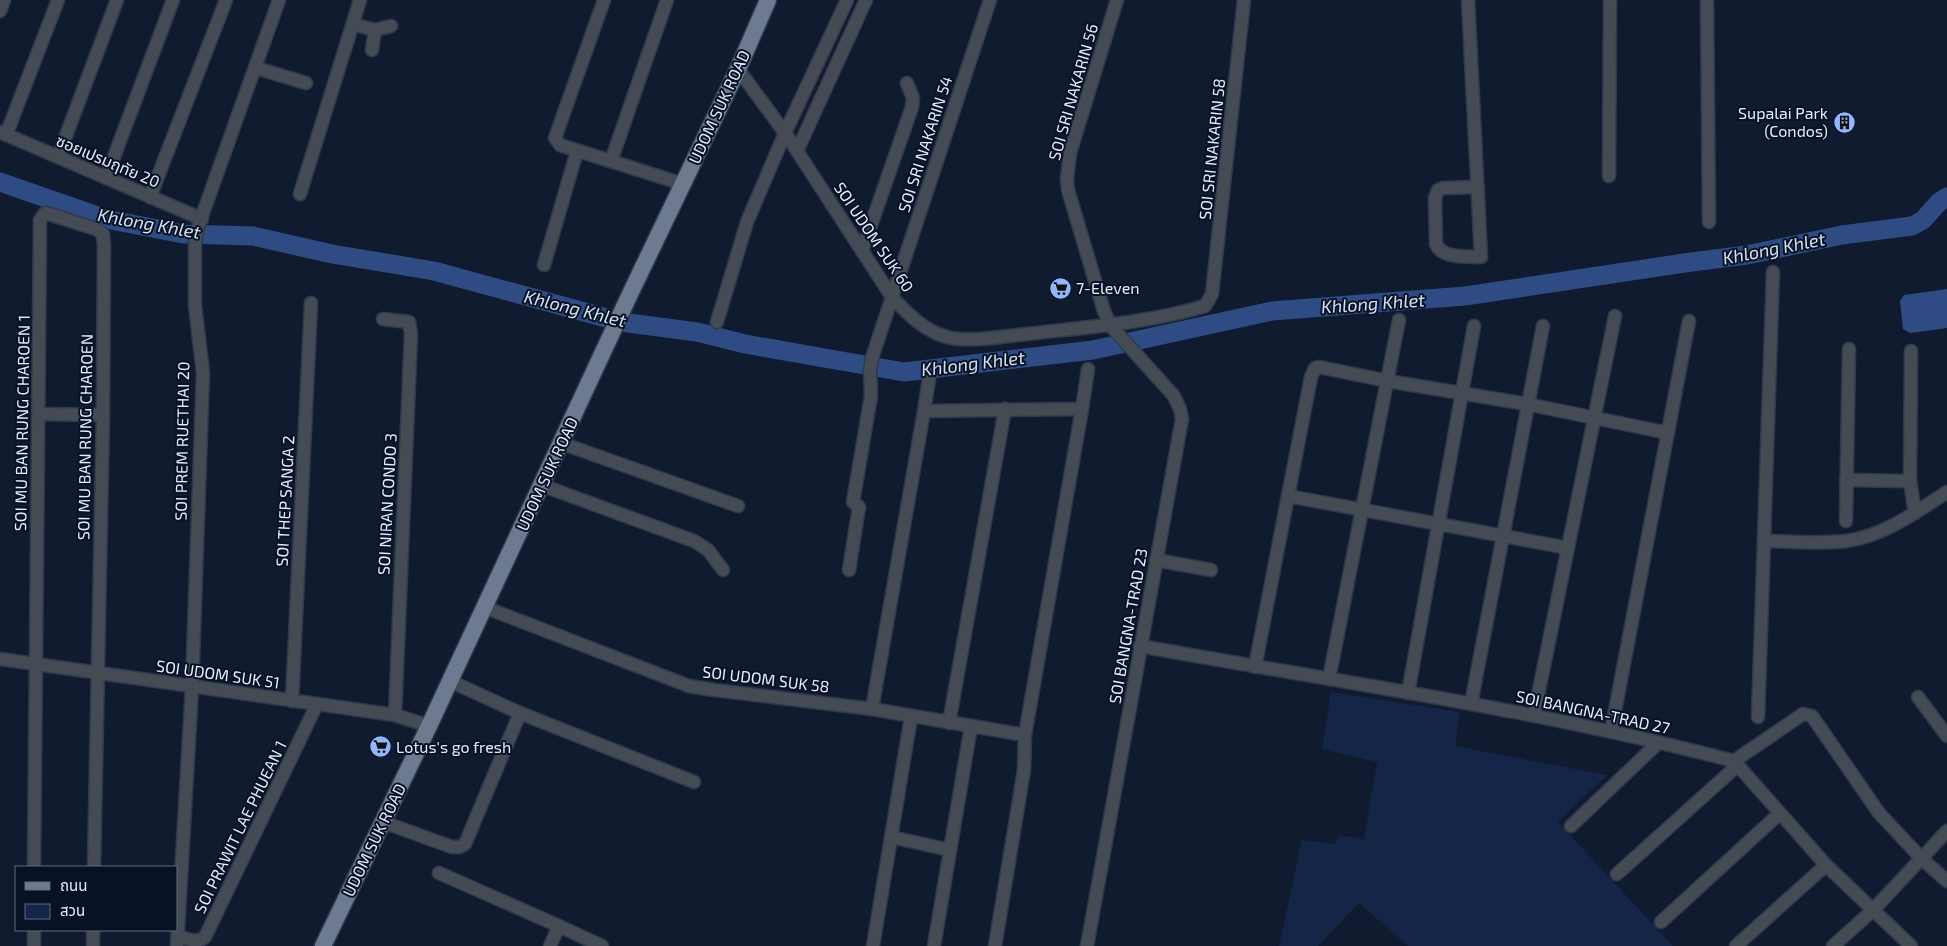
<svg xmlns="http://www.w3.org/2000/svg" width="1947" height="946" font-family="'Exo 2','Noto Sans Thai',sans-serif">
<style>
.green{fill:#142548}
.water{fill:#2e4b84}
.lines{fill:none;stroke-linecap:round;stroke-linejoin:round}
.river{stroke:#2e4b84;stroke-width:19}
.minor-casing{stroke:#2e394d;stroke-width:15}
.major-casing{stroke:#2e394d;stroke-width:19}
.minor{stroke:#454b55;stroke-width:12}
.major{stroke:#6d7a90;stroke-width:16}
.labels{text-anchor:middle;stroke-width:4;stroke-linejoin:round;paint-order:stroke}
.street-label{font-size:16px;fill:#e6eefd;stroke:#081226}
.poi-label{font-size:16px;fill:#e6eefd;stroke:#081226;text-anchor:start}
.water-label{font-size:18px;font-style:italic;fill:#d6e0f1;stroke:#081226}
</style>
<rect width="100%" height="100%" fill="#101b30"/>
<path class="green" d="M1331,692L1460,712L1455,746L1607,775L1558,822L1673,946H1408L1359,903L1318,946H1279L1302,840L1336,844L1338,835L1364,839L1377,762L1322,749Z"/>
<path class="water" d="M1947,289V328L1910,333L1903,329L1900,301L1904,295Z"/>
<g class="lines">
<path class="river" d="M0,182L106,219L183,234L253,236L332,254L434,271L621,322L697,332L745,344L904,372L1093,350L1272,311L1465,296L1684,263L1747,255L1842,235L1912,226L1923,220L1939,202L1947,197"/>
<defs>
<g id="minor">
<path d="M604,0L555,138L560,145L683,184"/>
<path d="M1468,0L1481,257C1467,256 1442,259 1436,244L1435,198L1438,190L1443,188L1478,187"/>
<path d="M1707,0L1709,222"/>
<path d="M0,11L4,0"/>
<path d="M353,24L375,30L391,26"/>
<path d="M372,50L375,30"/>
<path d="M256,68L306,83"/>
<path d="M738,69L788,137L892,297C908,314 924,331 947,337C969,343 1004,336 1027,334C1086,327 1148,323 1205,306L1212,294L1244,0"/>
<path d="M0,132L202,219"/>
<path d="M6,135L58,0"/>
<path d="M797,151L866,0"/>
<path d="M58,157L117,0"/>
<path d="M611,161L667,0"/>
<path d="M1609,176L1610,0"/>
<path d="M106,178L173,0"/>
<path d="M300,194L360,0"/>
<path d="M150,197L226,0"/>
<path d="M862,251L912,107L913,98L907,83"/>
<path d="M544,265L577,151"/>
<path d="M383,319L409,322L411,334L395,715"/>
<path d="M717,322L747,222L785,133L847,0"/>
<path d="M1911,351L1910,481L1915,513"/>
<path d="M1082,409L1088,369"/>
<path d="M924,411L929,379"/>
<path d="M39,414L103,415"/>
<path d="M561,443L738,506"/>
<path d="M1846,480L1910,481"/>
<path d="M541,485L694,541L708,550L723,570"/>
<path d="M1288,496L1568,548"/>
<path d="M1846,521L1849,349"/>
<path d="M1765,541C1791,541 1820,544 1846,541C1884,536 1916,512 1947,492"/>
<path d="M1156,560L1211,570"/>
<path d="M849,570L859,507L853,502L871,396L870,371L872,358L990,0"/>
<path d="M484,607L689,686L714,690L872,709L1025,735"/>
<path d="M1140,646C1339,682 1539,710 1734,761L1803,714L1812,716L1879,813L1922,859L1947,881"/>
<path d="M0,659L395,715L429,726"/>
<path d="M1255,667L1311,377L1315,368L1319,367L1388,381L1527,404L1668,433"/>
<path d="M1329,679L1399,320"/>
<path d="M1408,693L1474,326"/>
<path d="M1918,697L1947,736"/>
<path d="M292,701L311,303"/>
<path d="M1471,704L1543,326"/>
<path d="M872,709L924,411L1082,409L1025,735L1024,770L995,946"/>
<path d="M520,713L694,782"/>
<path d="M1534,715L1615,316"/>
<path d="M1758,717L1773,272"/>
<path d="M949,723L1005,409"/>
<path d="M1611,732L1689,321"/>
<path d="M1734,761L1826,865L1911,946"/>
<path d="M383,822L452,847H459L465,844L520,713L450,681"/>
<path d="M1571,826L1658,743"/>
<path d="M891,837L950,850"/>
<path d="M34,867C34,652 39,436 40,220L44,214L46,213L96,229L103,234L104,247L103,415L94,867"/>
<path d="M439,873L559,926L550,946"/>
<path d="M1617,874L1738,765"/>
<path d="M1661,922L1779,814"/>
<path d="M559,926L602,946"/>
<path d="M178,936C188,939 196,944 205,937L317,704"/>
<path d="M34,946V930"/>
<path d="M93,946V930"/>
<path d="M177,946L192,687L203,373L195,305V245L197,230L279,0"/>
<path d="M873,946L911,717"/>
<path d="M934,946L971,726"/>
<path d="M1087,946L1182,419L1180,409L1174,396L1110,325L1104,311L1068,190L1067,178L1070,153L1117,0"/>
<path d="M1736,946L1826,865"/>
<path d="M1833,946L1873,910L1947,831"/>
</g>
<path id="major" d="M323,946L429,726L630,294L738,69L768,0"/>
</defs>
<use href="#minor" class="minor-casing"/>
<use href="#major" class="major-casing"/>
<use href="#minor" class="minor"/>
<use href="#major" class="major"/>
</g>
<defs>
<symbol id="building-disc" viewBox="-11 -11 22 22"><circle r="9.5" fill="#92b7fd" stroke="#081226"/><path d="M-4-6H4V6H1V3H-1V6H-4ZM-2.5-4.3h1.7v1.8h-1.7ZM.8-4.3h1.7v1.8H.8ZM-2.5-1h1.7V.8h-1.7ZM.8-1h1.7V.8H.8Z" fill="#111"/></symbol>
<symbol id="supermarket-disc" viewBox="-11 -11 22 22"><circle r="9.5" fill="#92b7fd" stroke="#081226"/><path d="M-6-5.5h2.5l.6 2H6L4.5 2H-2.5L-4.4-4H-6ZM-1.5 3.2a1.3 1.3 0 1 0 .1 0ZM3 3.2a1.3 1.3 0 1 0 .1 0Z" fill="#111"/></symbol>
</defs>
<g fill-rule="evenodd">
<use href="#building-disc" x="1832" y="110" width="25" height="25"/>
<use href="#supermarket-disc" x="1048" y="276" width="25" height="25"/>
<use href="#supermarket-disc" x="368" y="734" width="25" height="25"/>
</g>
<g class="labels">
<g class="street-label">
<text transform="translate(1073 92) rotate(-74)" y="6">SOI SRI NAKARIN 56</text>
<text transform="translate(719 107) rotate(-65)" y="6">UDOM SUK ROAD</text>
<text transform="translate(925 144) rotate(-72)" y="6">SOI SRI NAKARIN 54</text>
<text transform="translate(1212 149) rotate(-84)" y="6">SOI SRI NAKARIN 58</text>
<text transform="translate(108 161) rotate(23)" y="6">ซอยเปรมฤทัย 20</text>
<text transform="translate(874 237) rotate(56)" y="6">SOI UDOM SUK 60</text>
<text transform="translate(22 423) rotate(-89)" y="6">SOI MU BAN RUNG CHAROEN 1</text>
<text transform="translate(85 437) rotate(-89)" y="6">SOI MU BAN RUNG CHAROEN</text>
<text transform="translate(182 441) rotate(-89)" y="6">SOI PREM RUETHAI 20</text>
<text transform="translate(547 474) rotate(-65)" y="6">UDOM SUK ROAD</text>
<text transform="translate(285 501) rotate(-87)" y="6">SOI THEP SANGA 2</text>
<text transform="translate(387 504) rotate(-87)" y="6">SOI NIRAN CONDO 3</text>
<text transform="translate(1128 626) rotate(-80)" y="6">SOI BANGNA-TRAD 23</text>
<text transform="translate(218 674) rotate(8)" y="6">SOI UDOM SUK 51</text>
<text transform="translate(766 679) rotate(7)" y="6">SOI UDOM SUK 58</text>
<text transform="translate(1593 712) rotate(12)" y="6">SOI BANGNA-TRAD 27</text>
<text transform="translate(240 827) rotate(-64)" y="6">SOI PRAWIT LAE PHUEAN 1</text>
<text transform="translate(374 840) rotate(-64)" y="6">UDOM SUK ROAD</text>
</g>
<g class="poi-label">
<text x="1828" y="119" text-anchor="end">Supalai Park<tspan x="1828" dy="18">(Condos)</tspan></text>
<text x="1076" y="294">7-Eleven</text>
<text x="396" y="753">Lotus's go fresh</text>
</g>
<g class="water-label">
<text transform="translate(149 224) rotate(10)" y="6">Khlong Khlet</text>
<text transform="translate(1774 249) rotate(-11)" y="6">Khlong Khlet</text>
<text transform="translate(1373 304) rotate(-4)" y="6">Khlong Khlet</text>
<text transform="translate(575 309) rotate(14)" y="6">Khlong Khlet</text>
<text transform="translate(973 364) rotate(-7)" y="6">Khlong Khlet</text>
</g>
</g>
<rect x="15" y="866" width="162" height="65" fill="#081226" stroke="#616a7c"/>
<rect x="25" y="882" width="25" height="8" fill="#6d7a90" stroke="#616a7c"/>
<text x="60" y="891" font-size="15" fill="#e6eefd">ถนน</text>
<rect x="25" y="904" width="25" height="15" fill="#142548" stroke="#616a7c"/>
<text x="60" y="916" font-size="15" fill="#e6eefd">สวน</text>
</svg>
